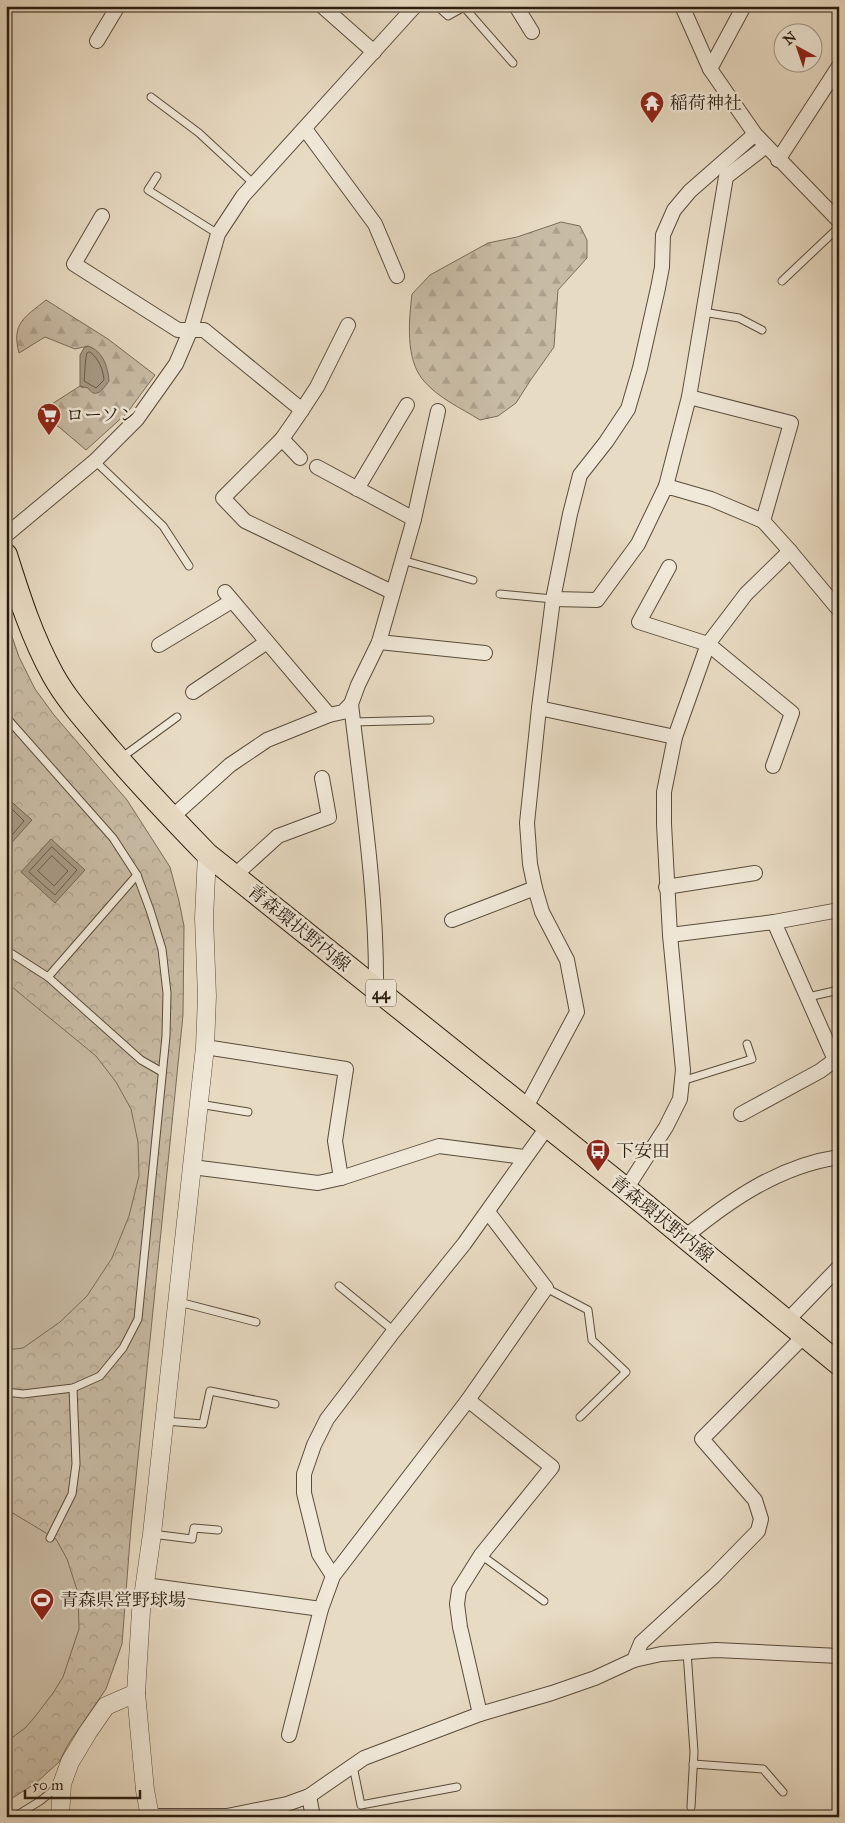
<svg xmlns="http://www.w3.org/2000/svg" width="845" height="1823" font-family="'IM FELL Great Primer','Noto Serif JP',serif">
<style>
.forest{fill:url(#forest-firs);stroke:#786c59}
.park{fill:url(#park-crowns);stroke:#786c59}
.pitch{fill:#c8bba4;stroke:#786c59}
.water{fill:#a79a85;stroke:#756855}
.lines{fill:none;stroke-linecap:round;stroke-linejoin:round}
.shore{stroke:#685c4a;stroke-width:1}
.service-casing{stroke:#594c3b;stroke-width:9}
.minor-casing{stroke:#594c3b;stroke-width:16}
.tertiary-casing{stroke:#594c3b;stroke-width:19}
.primary-casing{stroke:#291d0e;stroke-width:24}
.service{stroke:#f0e8d8;stroke-width:7}
.minor{stroke:#f0e8d8;stroke-width:14}
.tertiary{stroke:#f0e8d8;stroke-width:18}
.primary{stroke:#e8dbc3;stroke-width:22}
.labels{text-anchor:middle;stroke-width:5;stroke-linejoin:round;paint-order:stroke}
.shield{fill:#f0e8d8;stroke:#655a4b;stroke-width:1}
.shield-label{font-size:16px;font-weight:bold;fill:#291d0e}
.poi-label{font-size:18px;fill:#291d0e;stroke:#f0e8d8;text-anchor:start}
.street-label{font-size:18px;fill:#291d0e;stroke:#f0e8d8}
</style>
<defs>
<pattern id="forest-firs" width="22" height="20" patternUnits="userSpaceOnUse" patternTransform="scale(1.25)"><rect width="22" height="20" fill="#c8bba4"/><path d="M5 1l3.5 6h-7zM16 11l3.5 6h-7z" fill="#aca08c"/></pattern>
<pattern id="park-crowns" width="20" height="18" patternUnits="userSpaceOnUse" patternTransform="scale(1.25)"><rect width="20" height="18" fill="#c8bba4"/><path d="M2 6a3 3 0 1 1 6 0M12 15a3 3 0 1 1 6 0" fill="none" stroke="#aca08c"/></pattern>
</defs>
<rect width="100%" height="100%" fill="#e8dbc3"/>
<filter id="stains"><feTurbulence type="fractalNoise" baseFrequency=".004" numOctaves="4"/><feColorMatrix values="0 0 0 0 .2 0 0 0 0 .09 0 0 0 0 .02 0 0 0 .5 -.17"/></filter>
<radialGradient id="worn" r=".72"><stop offset=".6" stop-color="#630" stop-opacity="0"/><stop offset="1" stop-color="#630" stop-opacity=".3"/></radialGradient>
<g class="forest">
<path d="M561,222L580,226L587,240V258L558,290L554,347L530,381L516,403L498,416L480,420C461,408 438,398 423,380C405,358 409,320 412,294L430,275L488,243L517,237Z"/>
<path d="M46,300L108,339L155,375L127,413L86,450L59,427L41,418V411L80,386L83,388L88,346L75,349L45,337L19,353C11,323 25,317 46,300Z"/>
</g>
<path class="park" d="M6,619L19,657L35,689L54,715L127,800L170,867L179,901L184,926L183,1015L131,1527L122,1644L106,1689L69,1743L59,1762L36,1783L6,1802Z"/>
<g class="pitch">
<path d="M6,982L96,1056L116,1082L131,1109L138,1142L139,1176L129,1216L112,1258L87,1296L60,1322L23,1348L6,1350Z"/>
<path d="M6,1509L56,1539L67,1559L78,1593L79,1629L63,1677L53,1693L34,1718L25,1728L6,1742Z"/>
</g>
<g class="water">
<path d="M88,346C103,351 108,367 109,381C103,389 96,400 88,388L80,386V355L84,348Z"/>
<path d="M6,797L32,820L6,849Z"/>
<path d="M51,839L85,870L55,903L21,872Z"/>
</g>
<g class="lines">
<g class="shore">
<path d="M90,352C99,359 103,369 104,380L96,388L84,381C85,374 85,358 87,353Z"/>
<path d="M6,803L24,821L6,842"/>
<path d="M52,847L77,870L55,895L29,872Z"/>
<path d="M52,856L68,871L54,886L38,871Z"/>
</g>
<defs>
<g id="service">
<path d="M437,6L448,16L464,7L513,63"/>
<path d="M151,97L199,133L254,184"/>
<path d="M157,176L148,190L218,234"/>
<path d="M782,281L839,227"/>
<path d="M703,312L739,318L762,330"/>
<path d="M95,461L163,526L189,566"/>
<path d="M402,560L473,580"/>
<path d="M500,594L553,599"/>
<path d="M6,717L113,838L137,875L150,910L162,949L167,993L166,1036L138,1319L123,1348L100,1376L73,1388L23,1394L6,1392"/>
<path d="M353,722L430,720"/>
<path d="M121,758L177,717"/>
<path d="M6,950L48,977L141,1060L162,1072"/>
<path d="M48,977L137,875"/>
<path d="M808,997L839,990"/>
<path d="M682,1081L752,1059L747,1044"/>
<path d="M199,1104L248,1112"/>
<path d="M339,1286L394,1331"/>
<path d="M546,1288L588,1310L592,1340L626,1372L580,1417"/>
<path d="M179,1302L256,1322"/>
<path d="M165,1421L203,1424L210,1391L275,1404"/>
<path d="M152,1534L192,1539L194,1528L218,1530"/>
<path d="M50,1538L72,1494L76,1464L73,1388"/>
<path d="M481,1555L544,1601"/>
<path d="M687,1652L694,1752L691,1807"/>
<path d="M693,1764L763,1769L783,1792"/>
<path d="M353,1766L361,1805L457,1787"/>
<path d="M14,1817L40,1801L60,1785"/>
</g>
<g id="minor">
<path d="M322,6L374,52"/>
<path d="M516,6L532,32"/>
<path d="M682,6L710,69L755,134L839,221"/>
<path d="M97,41L118,6"/>
<path d="M710,69L744,6"/>
<path d="M305,129L375,224L397,276"/>
<path d="M778,160L839,66"/>
<path d="M102,216L74,264L178,330H204L302,410L317,387L348,325"/>
<path d="M689,397L791,423L763,521"/>
<path d="M302,410L282,439L223,498L245,521L392,592"/>
<path d="M282,439L300,458"/>
<path d="M317,467L414,519"/>
<path d="M666,486L689,397L726,177L766,146"/>
<path d="M357,489L407,405"/>
<path d="M6,535L95,461L137,419L176,364L191,329L218,234L243,196L415,6"/>
<path d="M790,551L839,610"/>
<path d="M669,567L639,622L708,644L792,713L773,766"/>
<path d="M225,592L329,715L343,712L351,704"/>
<path d="M553,599L597,600L638,544L666,486L711,499L763,521L790,551L746,594L708,644L675,737L664,792V824L670,935L683,1070L680,1099L666,1127L626,1189"/>
<path d="M379,642L485,653"/>
<path d="M159,645L232,601"/>
<path d="M193,692L267,642"/>
<path d="M539,708L675,737"/>
<path d="M171,818L230,765L267,740L329,715"/>
<path d="M234,876L278,836L329,817L322,778"/>
<path d="M666,887L755,873"/>
<path d="M452,920L535,888"/>
<path d="M774,922L835,1060L839,1062"/>
<path d="M670,935L774,922L839,910"/>
<path d="M376,989C377,893 362,799 351,704L358,685L379,642L414,519L438,411"/>
<path d="M205,1047L346,1069L335,1141L341,1178"/>
<path d="M525,1109L577,1012L567,960L542,912L535,888L530,864L527,823L539,708L553,599L570,514L580,475L606,442L628,409L640,368L658,288L662,267L663,235L674,210L690,191L755,134"/>
<path d="M741,1114L820,1071L835,1060"/>
<path d="M192,1167L318,1183L341,1178L439,1146L524,1157"/>
<path d="M685,1237C730,1200 779,1166 839,1157"/>
<path d="M786,1322L839,1267"/>
<path d="M468,1400L552,1467L481,1555L459,1590L457,1604L460,1627L480,1714L552,1693L595,1678L634,1660L661,1654L716,1650L839,1656"/>
<path d="M333,1576L319,1554L304,1493V1474L314,1445L327,1419L394,1331L464,1244L548,1126"/>
<path d="M145,1585L321,1609"/>
<path d="M634,1660L641,1643L714,1576L758,1531L761,1519L755,1500L702,1439L804,1336"/>
<path d="M289,1735L321,1609L333,1576L468,1400L546,1288L488,1212"/>
<path d="M309,1796L313,1817"/>
<path d="M150,1816H227L287,1804L309,1796L364,1758L480,1714"/>
</g>
<g id="tertiary">
<path d="M60,1817L62,1784L70,1762L88,1732L106,1706L136,1693"/>
<path d="M150,1817L145,1790L136,1693L141,1611L152,1534L205,1047L207,996L204,918L207,854"/>
</g>
<path id="primary" d="M6,555C19,596 32,637 53,675C68,702 89,724 108,747C140,784 173,819 207,854L626,1189L839,1364"/>
</defs>
<use href="#service" class="service-casing"/>
<use href="#minor" class="minor-casing"/>
<use href="#tertiary" class="tertiary-casing"/>
<use href="#primary" class="primary-casing"/>
<use href="#service" class="service"/>
<use href="#minor" class="minor"/>
<use href="#tertiary" class="tertiary"/>
<use href="#primary" class="primary"/>
</g>
<defs>
<symbol id="temple-pin" viewBox="-11 -11 22 30"><path d="M0 17L-7.5 6A9.5 9.5 0 1 1 7.5 6Z" fill="#8f2418" stroke="#f0e8d8"/><path d="M0-6L5-2H3V0L6.5 2.5H4V6H1.5V3h-3V6H-4V2.5H-6.5L-3 0V-2H-5Z" fill="#fff"/></symbol>
<symbol id="supermarket-pin" viewBox="-11 -11 22 30"><path d="M0 17L-7.5 6A9.5 9.5 0 1 1 7.5 6Z" fill="#8f2418" stroke="#f0e8d8"/><path d="M-6-5.5h2.5l.6 2H6L4.5 2H-2.5L-4.4-4H-6ZM-1.5 3.2a1.3 1.3 0 1 0 .1 0ZM3 3.2a1.3 1.3 0 1 0 .1 0Z" fill="#fff"/></symbol>
<symbol id="bus-pin" viewBox="-11 -11 22 30"><path d="M0 17L-7.5 6A9.5 9.5 0 1 1 7.5 6Z" fill="#8f2418" stroke="#f0e8d8"/><path d="M-5-6H5V4H4V6H2V4H-2V6H-4V4H-5ZM-3.5-4V0h7V-4ZM-3.5 1.2v1.5H-2V1.2ZM2 1.2v1.5H3.5V1.2Z" fill="#fff"/></symbol>
<symbol id="stadium-pin" viewBox="-11 -11 22 30"><path d="M0 17L-7.5 6A9.5 9.5 0 1 1 7.5 6Z" fill="#8f2418" stroke="#f0e8d8"/><path d="M0-5a6.5 5 0 1 0 0 10a6.5 5 0 1 0 0-10ZM-3.5-1.8h7v3.6h-7Z" fill="#fff"/></symbol>
</defs>
<g fill-rule="evenodd">
<use href="#temple-pin" x="638" y="89" width="28" height="38"/>
<use href="#supermarket-pin" x="35" y="401" width="28" height="38"/>
<use href="#bus-pin" x="584" y="1137" width="28" height="38"/>
<use href="#stadium-pin" x="28" y="1586" width="28" height="38"/>
</g>
<g class="labels">
<rect class="shield" x="366" y="979.5" width="30" height="27" rx="4"/>
<g class="shield-label">
<text x="381" y="999">44</text>
</g>
<g class="poi-label">
<text x="670" y="109">稲荷神社</text>
<text x="66" y="421">ローソン</text>
<text x="616" y="1157">下安田</text>
<text x="60" y="1606">青森県営野球場</text>
</g>
<g class="street-label">
<text transform="translate(299 928) rotate(39)" y="6">青森環状野内線</text>
<text transform="translate(662 1219) rotate(39)" y="6">青森環状野内線</text>
</g>
</g>
<rect width="845" height="1823" fill="none" stroke="#e8dbc3" stroke-width="25"/>
<rect x="8" y="8" width="830" height="1808" fill="none" stroke="#291d0e" stroke-width="2.5"/>
<rect x="12" y="12" width="820" height="1798" fill="none" stroke="#291d0e"/>
<g transform="translate(798 48) rotate(320)"><circle r="24" fill="#f0e8d8" stroke="#a09787"/>
<path d="M0-4L9 19L0 12L-9 19Z" fill="#8f2418"/>
<text y="-8" font-size="14" font-weight="bold" text-anchor="middle" fill="#291d0e">N</text>
</g>
<path d="M25 1790v8h115v-8" fill="none" stroke="#291d0e" stroke-width="2.5"/>
<text x="32" y="1790" font-size="15" fill="#291d0e" stroke="#f0e8d8" stroke-width="4" paint-order="stroke">50 m</text>
<rect width="100%" height="100%" filter="url(#stains)"/>
<rect width="100%" height="100%" fill="url(#worn)"/>
</svg>
